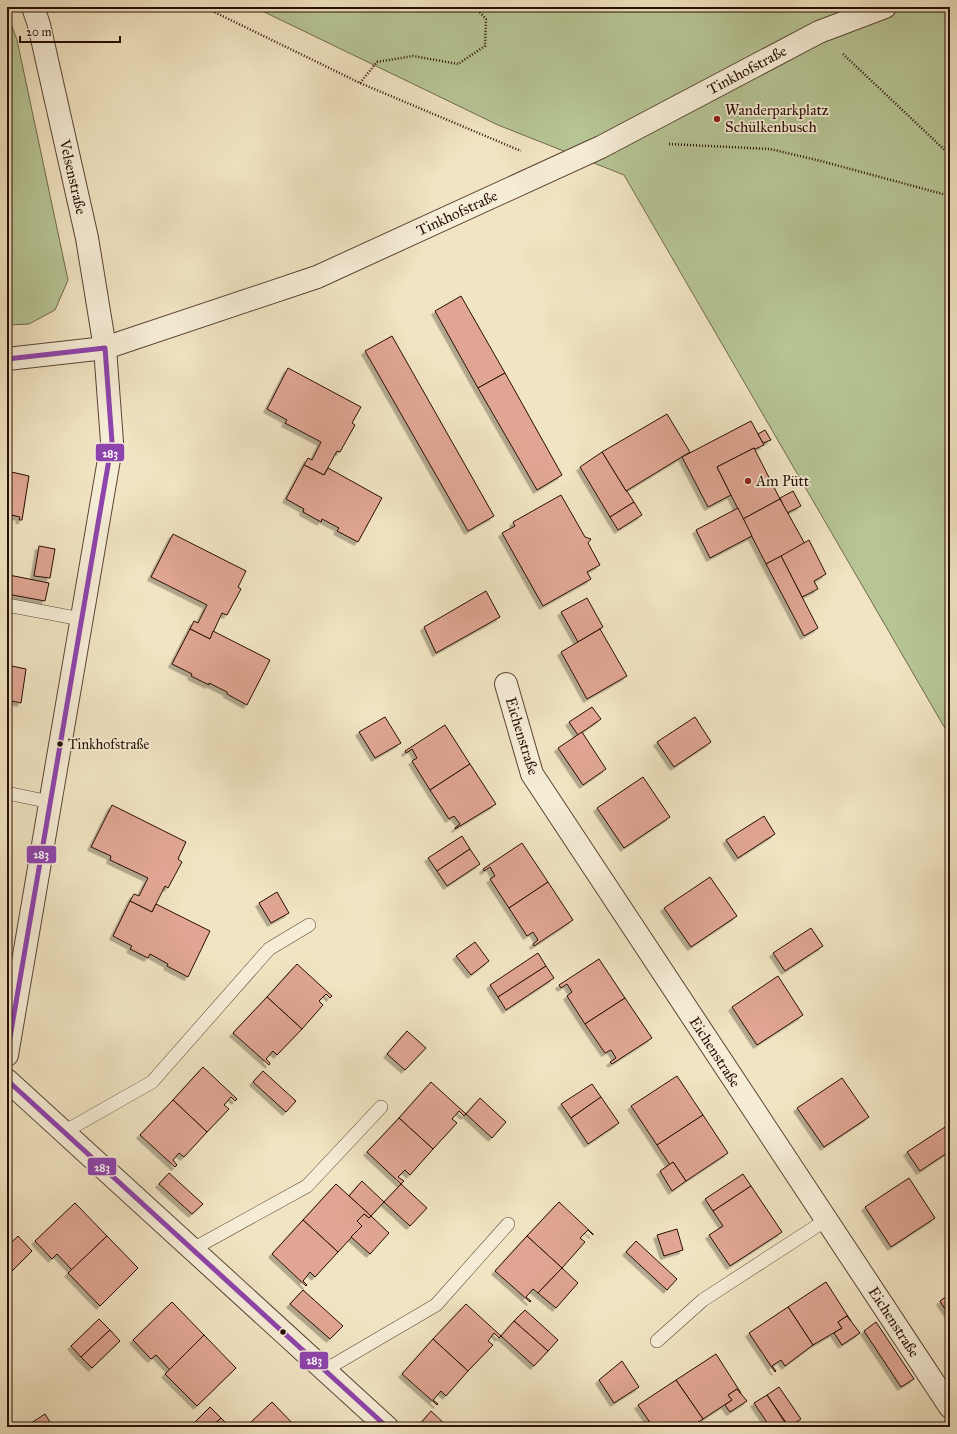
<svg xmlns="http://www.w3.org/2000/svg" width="957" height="1434" font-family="'IM FELL Great Primer',serif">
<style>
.green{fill:#b7c595;stroke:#706a4c}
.building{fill:#e0a693;stroke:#280e04;filter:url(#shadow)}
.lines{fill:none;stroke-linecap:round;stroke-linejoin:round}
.service-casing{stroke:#5a4434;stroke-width:14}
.minor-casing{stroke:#5a4434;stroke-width:24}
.path{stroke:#280e04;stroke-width:2.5;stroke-dasharray:1 2;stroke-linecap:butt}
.service{stroke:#f6edd7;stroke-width:13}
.minor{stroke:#f6edd7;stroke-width:22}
.bus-1-casing{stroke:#f6edd7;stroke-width:8}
.bus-1{stroke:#8e44ad;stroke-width:5}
.poi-dot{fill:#8f2418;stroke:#f6edd7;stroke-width:1.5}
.bus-dot{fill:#280e04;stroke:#f6edd7;stroke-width:1.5}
.labels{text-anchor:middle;stroke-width:3.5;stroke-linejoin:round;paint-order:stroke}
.bus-label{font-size:14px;fill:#280e04;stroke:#f6edd7;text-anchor:start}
.street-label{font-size:15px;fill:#280e04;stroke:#f6edd7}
.poi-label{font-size:15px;fill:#280e04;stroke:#f6edd7;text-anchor:start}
.line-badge{stroke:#f6edd7;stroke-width:1.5}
.badge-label{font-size:11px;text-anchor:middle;font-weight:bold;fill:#fff}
</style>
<defs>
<filter id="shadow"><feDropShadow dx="-3.5" dy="3.5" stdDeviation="0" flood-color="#0004"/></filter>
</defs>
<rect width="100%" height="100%" fill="#f1e4c2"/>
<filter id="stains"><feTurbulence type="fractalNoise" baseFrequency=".005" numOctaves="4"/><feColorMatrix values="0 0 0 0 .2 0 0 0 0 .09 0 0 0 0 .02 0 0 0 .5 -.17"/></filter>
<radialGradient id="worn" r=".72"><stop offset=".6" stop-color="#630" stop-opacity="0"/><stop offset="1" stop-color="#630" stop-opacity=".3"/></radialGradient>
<g class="green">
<path d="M254,7H950V737L624,175L498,125Z"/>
<path d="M7,13L17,40L68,280L55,310L29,324L7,325Z"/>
</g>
<g class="building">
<path d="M461,296L505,373L478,388L435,311Z"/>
<path d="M392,336L494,516L468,531L365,351Z"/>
<path d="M288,368L361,407L352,423L355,425L340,452L337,451L324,475L304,465L308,458L312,460L321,442L285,423L287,420L267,409Z"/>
<path d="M505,373L562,475L537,490L478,388Z"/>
<path d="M667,414L690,452L626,491L602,452Z"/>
<path d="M751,421L764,445L755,449L754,448L717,467L731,495L708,507L682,457Z"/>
<path d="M765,430L771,440L763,443L758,434Z"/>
<path d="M754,448L780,499L743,519L717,467Z"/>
<path d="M602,452L626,491H627L634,502L610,517L580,467Z"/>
<path d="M304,465L324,475L328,468L382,498L358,542L337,531L339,528L322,519L321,522L303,512L304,509L286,499Z"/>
<path d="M7,471L29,476L22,520H19L20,517L7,514Z"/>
<path d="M793,491L801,506L787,513L780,498Z"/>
<path d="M561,495L585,537L591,539L588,543L600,565L587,572L591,579L543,606L502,533L515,526L513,522Z"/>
<path d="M780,499L805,544L766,564L743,519Z"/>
<path d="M634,502L642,515L618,530L610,517Z"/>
<path d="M738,508L752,536L710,558L696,530Z"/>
<path d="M173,534L246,571L238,587L241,589L227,615L222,613L210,639L190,629L194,621L198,623L207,605L151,577Z"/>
<path d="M809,540L826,574L814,581L818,589L802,597L781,556Z"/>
<path d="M39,546L55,549L50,578L34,576Z"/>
<path d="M781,556L818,628L804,636L766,564Z"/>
<path d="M9,575L49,583L45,601L7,594Z"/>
<path d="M486,591L500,617L436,653L424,627Z"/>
<path d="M587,598L603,627L578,642L561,612Z"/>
<path d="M190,629L210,639L213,631L270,660L247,705L227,694V692L209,683V685L191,676L192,674L172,664Z"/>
<path d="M600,629L627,676L587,699L561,652Z"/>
<path d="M7,665L26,669L21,703L7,700Z"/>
<path d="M592,707L601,719L578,735L569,722Z"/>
<path d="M385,717L401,743L375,758L359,732Z"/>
<path d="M695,717L711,742L674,767L657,742Z"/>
<path d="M445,725L470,764L430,790L412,761L417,758L412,749L406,753L405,751Z"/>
<path d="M582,732L606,769L583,785L558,748Z"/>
<path d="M470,764L496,804L455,829V828L460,824L454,816L449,819L430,790Z"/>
<path d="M643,777L670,817L624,848L597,808Z"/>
<path d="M112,805L186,842L178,859L182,862L168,888L165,886L152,912L130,901L134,894L139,896L148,878L110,860L111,856L91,847Z"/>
<path d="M764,816L775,834L738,858L726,840Z"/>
<path d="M462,836L470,849L437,871L428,858Z"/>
<path d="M522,843L548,882L509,908L490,879L495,876L490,867L484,871L483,869Z"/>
<path d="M470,849L480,864L447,886L437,871Z"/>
<path d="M710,877L737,916L691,947L664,908Z"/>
<path d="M548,882L573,920L534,946L533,944L538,940L533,932L527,936L509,908Z"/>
<path d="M277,892L289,913L271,923L259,903Z"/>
<path d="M130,901L152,912L156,904L210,931L188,977L167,966L168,964L150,954L148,958L130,949L132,946L113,936Z"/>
<path d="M811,928L823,946L785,971L773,953Z"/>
<path d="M475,942L489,961L471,975L456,956Z"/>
<path d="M538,953L546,966L498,997L490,985Z"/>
<path d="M599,959L625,998L585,1024L567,996L572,992L567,984L561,988L559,985Z"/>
<path d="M297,964L332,996L330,998L326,994L319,1001L323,1005L302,1029L267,997Z"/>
<path d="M546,966L554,978L506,1010L498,997Z"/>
<path d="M778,976L803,1015L757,1045L732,1007Z"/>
<path d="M267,997L302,1029L277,1055L273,1051L266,1059L270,1063L269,1065L233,1033Z"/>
<path d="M625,998L652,1038L612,1064L610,1062L616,1058L611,1050L605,1053L585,1024Z"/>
<path d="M407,1031L426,1048L405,1070L387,1054Z"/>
<path d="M203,1067L237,1099L235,1101L231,1097L224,1105L229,1109L207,1132L173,1100Z"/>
<path d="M263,1071L296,1101L286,1112L253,1082Z"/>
<path d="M677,1076L703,1115L657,1145L631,1106Z"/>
<path d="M842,1078L869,1117L824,1147L797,1108Z"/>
<path d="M431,1082L466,1114L464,1116L459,1111L452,1119L457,1123L433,1149L399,1118Z"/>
<path d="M592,1084L601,1097L571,1118L561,1104Z"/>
<path d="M601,1097L619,1123L588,1144L571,1118Z"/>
<path d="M480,1098L506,1122L492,1138L466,1114Z"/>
<path d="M173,1100L207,1132L184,1157L179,1153L173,1160L177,1165L175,1167L140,1135Z"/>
<path d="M703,1115L728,1153L686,1181L673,1162L670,1165L657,1145Z"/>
<path d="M399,1118L433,1149L410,1175L405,1170L398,1177L404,1181L401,1184L367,1152Z"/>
<path d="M945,1127L950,1135V1151L920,1171L907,1152Z"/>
<path d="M673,1162L686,1181L672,1191L660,1171Z"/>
<path d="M169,1173L203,1204L192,1214L159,1184Z"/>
<path d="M743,1174L751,1186L713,1211L705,1199Z"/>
<path d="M909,1178L935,1218L891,1247L865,1207Z"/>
<path d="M362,1181L384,1202L371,1216L349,1196Z"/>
<path d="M336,1184L371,1216L369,1218L364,1214L357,1221L362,1226L338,1252L303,1220Z"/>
<path d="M401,1184L427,1208L410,1226L384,1202Z"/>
<path d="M751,1186L782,1232L730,1266L709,1235L723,1226L713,1211Z"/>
<path d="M559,1202L593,1234V1235L588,1230L580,1238L585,1242L562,1268L527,1236Z"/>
<path d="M75,1203L107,1236L72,1270L57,1254L52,1259L35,1241Z"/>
<path d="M364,1214L369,1218L371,1216L389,1233L370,1254L351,1237L362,1226L357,1221Z"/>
<path d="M303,1220L338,1252L315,1277L310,1272L303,1281L307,1285L306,1286L272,1254Z"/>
<path d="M677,1229L683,1250L664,1256L657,1235Z"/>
<path d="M18,1236L32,1251L11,1272L7,1268V1247Z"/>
<path d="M107,1236L138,1268L100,1306L68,1273Z"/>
<path d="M527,1236L562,1268L538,1293L533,1289L526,1297L531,1301L530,1302L495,1271Z"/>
<path d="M636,1241L677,1279L667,1290L626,1252Z"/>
<path d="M562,1268L578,1283L556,1308L538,1293Z"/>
<path d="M826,1282L851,1321L847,1316L838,1322L842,1328L813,1345L788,1307Z"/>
<path d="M303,1290L343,1326L330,1339L290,1304Z"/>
<path d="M950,1294V1317L940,1301Z"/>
<path d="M172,1302L204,1335L170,1370L156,1355L151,1359L133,1340Z"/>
<path d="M466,1304L501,1336L499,1338L494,1333L488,1341L493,1345L468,1371L433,1339Z"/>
<path d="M788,1307L813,1345L785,1366L781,1360L772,1366L776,1371L775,1372L749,1333Z"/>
<path d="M525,1310L558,1340L548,1351L514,1321Z"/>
<path d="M847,1316L860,1333L842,1345L834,1333L842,1328L838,1322Z"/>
<path d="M99,1319L110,1330L81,1357L71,1346Z"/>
<path d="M514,1321L548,1351L534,1366L501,1336Z"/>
<path d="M876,1322L914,1379L901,1387L864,1331Z"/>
<path d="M110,1330L120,1341L92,1368L81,1357Z"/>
<path d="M204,1335L236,1368L197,1406L165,1374Z"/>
<path d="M433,1339L468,1371L446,1396L441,1391L433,1400L438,1404L437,1405L402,1374Z"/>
<path d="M716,1354L741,1393L740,1394L737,1389L728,1395L732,1400L703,1419L676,1380Z"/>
<path d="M622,1361L639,1387L614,1403L599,1380Z"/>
<path d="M676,1380L703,1419L691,1427H653L638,1405Z"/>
<path d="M779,1387L801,1419L789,1427L767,1395Z"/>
<path d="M737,1389L747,1401L730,1412L725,1405L732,1400L728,1395Z"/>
<path d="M767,1395L788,1427H770L754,1403Z"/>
<path d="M272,1402L296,1427H246Z"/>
<path d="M210,1407L221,1418L211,1427H190Z"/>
<path d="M431,1411L448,1427H426L421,1423Z"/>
<path d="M45,1414L53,1427H25Z"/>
<path d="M221,1418L230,1427H211Z"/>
</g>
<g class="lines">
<defs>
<g id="service">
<path d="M7,605L81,619"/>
<path d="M7,793L50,802"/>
<path d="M64,1132L152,1082L269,949L309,925"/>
<path d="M193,1249L307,1186L381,1107"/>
<path d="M657,1341L703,1300L826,1220"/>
<path d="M325,1370L436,1305L508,1224"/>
</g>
<g id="minor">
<path d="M7,359L105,348L317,277L601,147L819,32L885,7"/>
<path d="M506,684L532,774L950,1407"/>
<path d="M7,1055L112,442L105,348L87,238L39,25L33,7"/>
<path d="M7,1080L387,1427"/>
</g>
</defs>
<use href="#service" class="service-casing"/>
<use href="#minor" class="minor-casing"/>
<g class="path">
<path d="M204,7L360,83L521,151"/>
<path d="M843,54L950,155"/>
<path d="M360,83L377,62L413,56L458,64L485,46L486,19L475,7"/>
<path d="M669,144L770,149L821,161L950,196"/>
</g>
<use href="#service" class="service"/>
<use href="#minor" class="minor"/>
<defs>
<g id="bus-1">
<path d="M7,359L105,348L112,442L7,1055"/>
<path d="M7,1080L387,1427"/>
</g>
</defs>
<use href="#bus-1" class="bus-1-casing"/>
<use href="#bus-1" class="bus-1"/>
</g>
<g class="poi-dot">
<circle cx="717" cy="119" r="4"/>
<circle cx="748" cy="481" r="4"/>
</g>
<g class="bus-dot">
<circle cx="60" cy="744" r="3.5"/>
<circle cx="283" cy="1332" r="3.5"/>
</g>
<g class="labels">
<g class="bus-label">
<text x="68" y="749">Tinkhofstraße</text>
</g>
<g class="street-label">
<text transform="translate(747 70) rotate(-28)" y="5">Tinkhofstraße</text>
<text transform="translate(73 177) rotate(77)" y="5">Velsenstraße</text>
<text transform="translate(457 213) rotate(-25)" y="5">Tinkhofstraße</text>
<text transform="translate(522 736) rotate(73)" y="5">Eichenstraße</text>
<text transform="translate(715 1052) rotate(57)" y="5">Eichenstraße</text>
<text transform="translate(894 1322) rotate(57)" y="5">Eichenstraße</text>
</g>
<g class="poi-label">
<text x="725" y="115">Wanderparkplatz<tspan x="725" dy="17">Schülkenbusch</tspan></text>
<text x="756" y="486">Am Pütt</text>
</g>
</g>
<g class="line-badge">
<rect x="95" y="443" width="30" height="19" rx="4" fill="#8e44ad"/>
<rect x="26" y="845" width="31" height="19" rx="4" fill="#8e44ad"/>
<rect x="87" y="1157" width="30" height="19" rx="4" fill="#8e44ad"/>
<rect x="299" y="1351" width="30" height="19" rx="4" fill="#8e44ad"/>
</g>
<g class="badge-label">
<text x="110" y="457">283</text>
<text x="41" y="858">283</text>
<text x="102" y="1171">283</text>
<text x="314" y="1364">283</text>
</g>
<rect width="957" height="1434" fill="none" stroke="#f1e4c2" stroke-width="24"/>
<rect x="8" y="8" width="941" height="1418" fill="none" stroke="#280e04" stroke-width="2"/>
<rect x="12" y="12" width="933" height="1410" fill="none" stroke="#280e04"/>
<path d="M20 36v6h100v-6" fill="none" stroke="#280e04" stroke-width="2"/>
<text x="26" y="36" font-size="12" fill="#280e04" stroke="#f6edd7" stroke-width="3" paint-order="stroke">20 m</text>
<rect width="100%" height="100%" filter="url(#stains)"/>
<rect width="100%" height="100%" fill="url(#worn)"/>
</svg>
